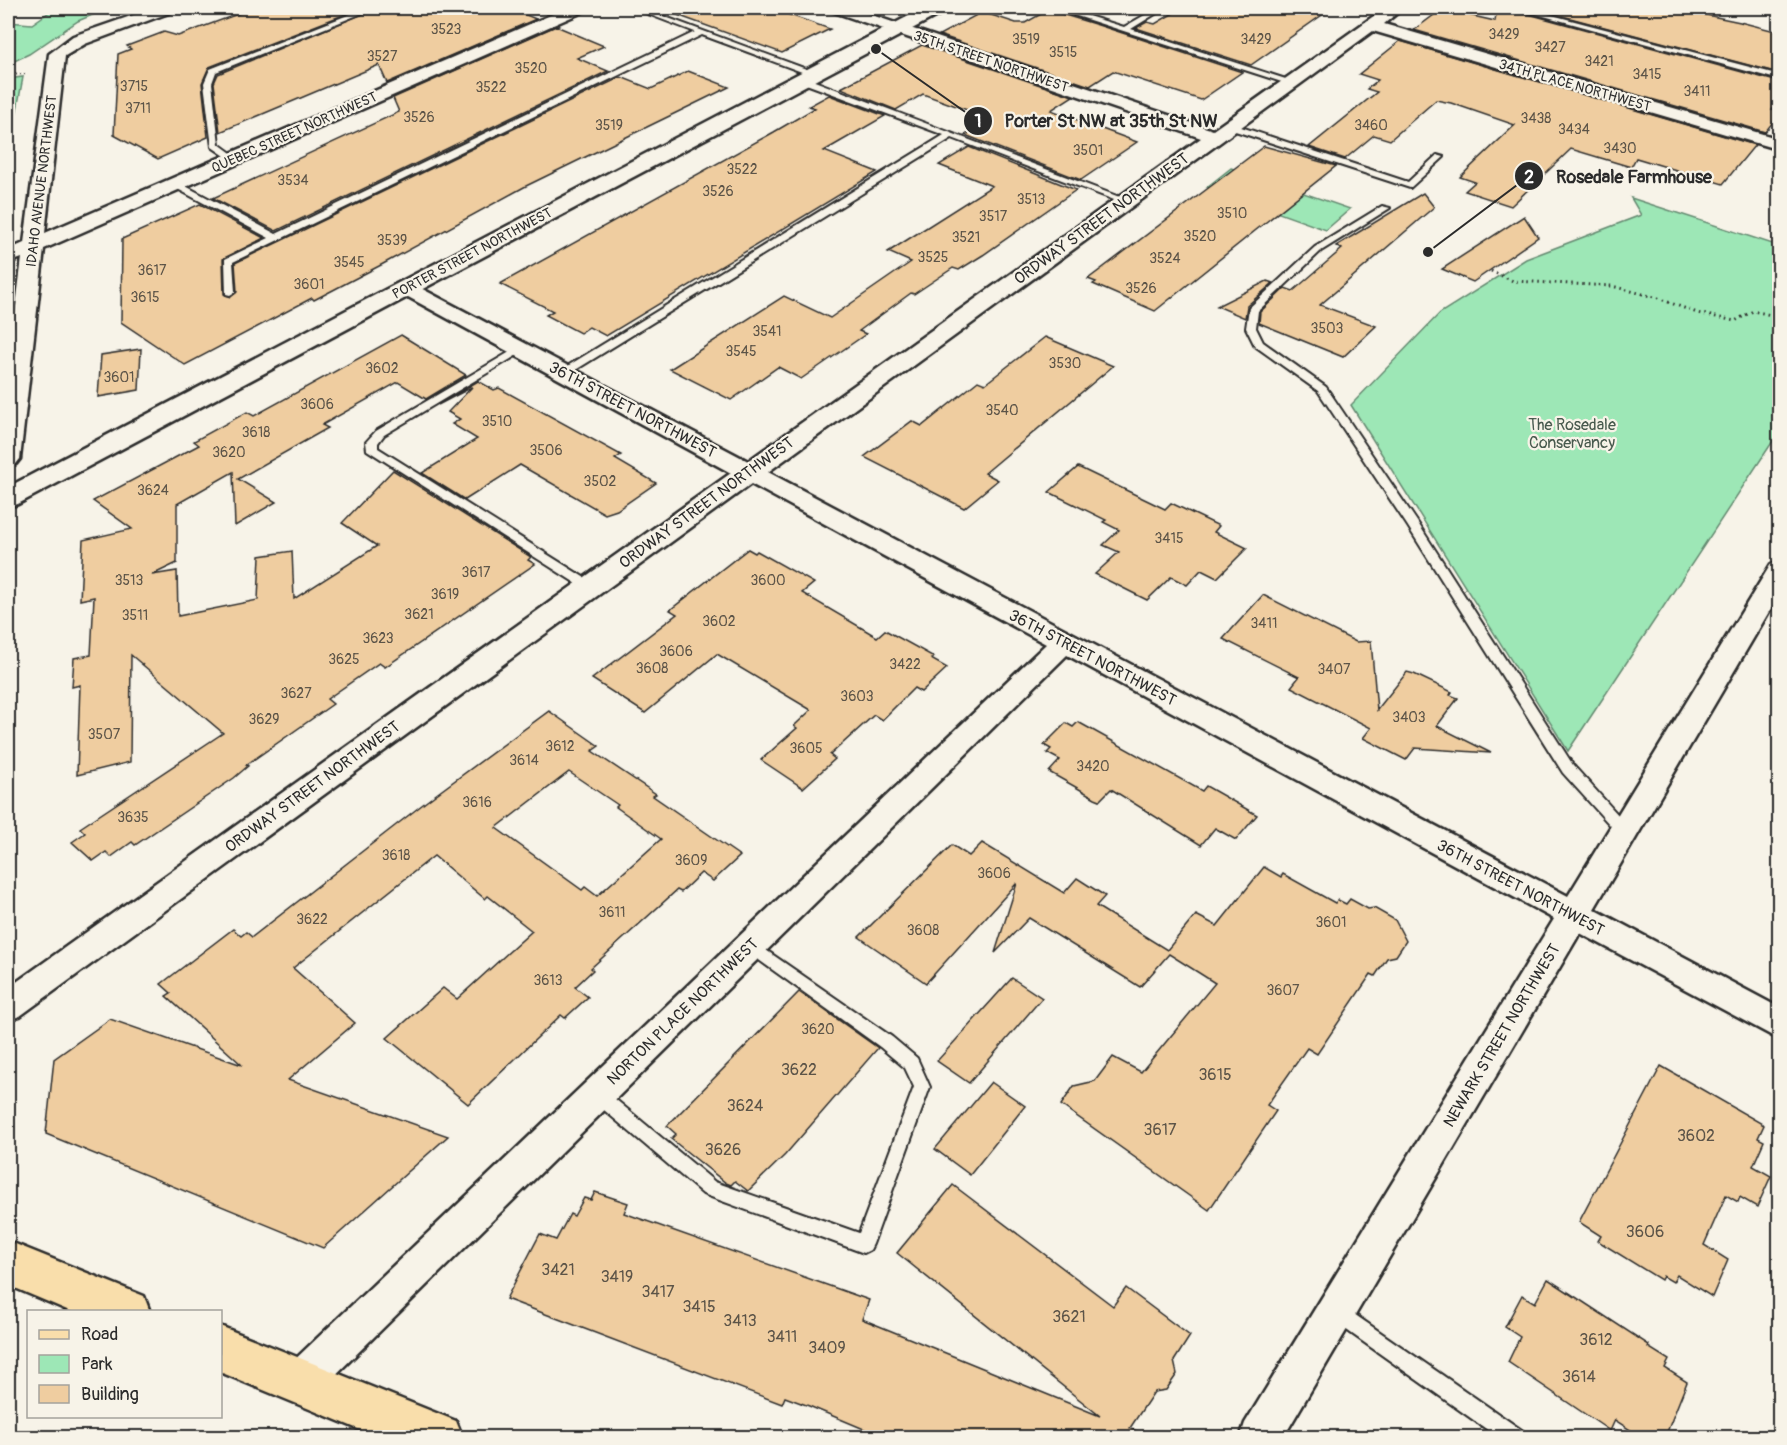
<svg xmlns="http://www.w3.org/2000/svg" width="1787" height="1445" font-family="Pangolin,sans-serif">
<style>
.green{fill:#9de7b6;stroke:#648970;stroke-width:1.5}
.building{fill:#efcda0;stroke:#2b2b2b;stroke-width:1.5;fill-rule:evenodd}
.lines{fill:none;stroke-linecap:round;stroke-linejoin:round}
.lane-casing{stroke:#2b2b2b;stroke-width:4}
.street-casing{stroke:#2b2b2b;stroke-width:5}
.secondary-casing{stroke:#2b2b2b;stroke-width:5}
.primary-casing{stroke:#2b2b2b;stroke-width:5}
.path-far1{stroke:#2b2b2b;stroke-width:2;stroke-dasharray:1 3;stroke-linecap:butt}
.path{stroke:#2b2b2b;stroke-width:3;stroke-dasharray:1.5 4;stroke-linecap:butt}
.lane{fill:#f7f3e8;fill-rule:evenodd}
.street{fill:#f7f3e8;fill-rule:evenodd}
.secondary{fill:#f7f3e8;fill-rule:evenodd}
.primary{fill:#f9deab;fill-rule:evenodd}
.labels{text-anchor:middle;stroke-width:4.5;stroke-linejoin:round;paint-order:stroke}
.number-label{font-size:14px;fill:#5c5448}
.far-street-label{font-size:14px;fill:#2b2b2b;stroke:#f7f3e8}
.street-label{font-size:16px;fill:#2b2b2b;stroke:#f7f3e8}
.park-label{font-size:16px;fill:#485a4e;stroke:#f7f3e8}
.near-number-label{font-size:16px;fill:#5c5448}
.leader{fill:none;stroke:#2b2b2b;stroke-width:2}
.callout-dot{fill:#2b2b2b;stroke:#f7f3e8;stroke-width:2}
.mark-label{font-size:18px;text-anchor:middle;font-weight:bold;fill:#fff}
.callout-label{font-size:18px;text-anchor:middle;font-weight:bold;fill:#2b2b2b;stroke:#f7f3e8;stroke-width:4.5;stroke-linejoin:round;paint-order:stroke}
</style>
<rect width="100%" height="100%" fill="#f7f3e8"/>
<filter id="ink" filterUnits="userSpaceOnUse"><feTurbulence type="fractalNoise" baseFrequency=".0167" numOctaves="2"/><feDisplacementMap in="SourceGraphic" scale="12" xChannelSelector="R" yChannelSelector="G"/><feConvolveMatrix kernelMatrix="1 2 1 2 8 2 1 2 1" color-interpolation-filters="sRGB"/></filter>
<g filter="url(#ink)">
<g class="green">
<path d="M55,8H96L102,11L78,21L29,54L8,64V22L32,24Z"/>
<path d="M23,77L8,158V79Z"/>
<path d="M1231,168L1350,209L1326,230L1207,187Z"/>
<path d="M1631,198L1779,246V432L1568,751L1351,405L1440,313L1526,259L1641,215Z"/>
</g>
<g class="building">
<path d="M254,8H361L209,67L202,83L208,137L158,159L114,135L118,54L131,49L127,46L164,32L178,36Z"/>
<path d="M377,8H509L536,19L387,83L379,65L220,132L214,83L218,74Z"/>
<path d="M667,8H770L830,29L782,53L666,11Z"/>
<path d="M1182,8H1332L1251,65L1136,28L1147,22L1155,24Z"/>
<path d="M1497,8H1512L1513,10L1779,82V101L1772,110L1779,112V115L1765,132L1414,30L1442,9L1495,21Z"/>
<path d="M1532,8H1673L1740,22L1779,32V73Z"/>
<path d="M1048,10L1098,25L1242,72L1201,100L1113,71L1090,86L939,35L982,12L1016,23H1025Z"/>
<path d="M556,26L604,46L577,58L608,71L276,231L213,198L399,112L393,98Z"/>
<path d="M1400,41L1755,145L1723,184L1636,158L1631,167L1571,149L1511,206L1465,191L1475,182L1460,177L1515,125L1451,103L1436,100L1390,140L1374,135L1345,159L1309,147L1377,92L1367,89L1378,80L1359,74Z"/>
<path d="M922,45L1073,96L1051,110L1137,142L1081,180L965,135L992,119L923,94L896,110L841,88Z"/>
<path d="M688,71L729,87L526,186L383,264L314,300L312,298L185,365L121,322L122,239L200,204L264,238L223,259L224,294L231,297L237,292L235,263L621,77L651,89Z"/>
<path d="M829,95L885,116L824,151L877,172L606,336L589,327L580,333L546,315L553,311L500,284L774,132L815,108L809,106Z"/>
<path d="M1264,146L1336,166L1155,311L1093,284L1096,282L1088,279Z"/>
<path d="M969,147L1076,190L983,255L959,270L953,268L914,294L911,293L859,331L866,334L801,379L778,367L731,400L670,369L784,296L830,318L911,262L888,252L992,186L939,165Z"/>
<path d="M1423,193L1434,207L1320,305L1376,326L1343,357L1259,323L1260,312L1285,288L1293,291L1342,249L1336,246Z"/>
<path d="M1524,216L1538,237L1473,282L1442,269Z"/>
<path d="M1267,281L1273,283L1247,306L1245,318L1217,306Z"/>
<path d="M401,335L466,375L426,399L398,382L322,425L328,428L238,479L276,502L235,526L233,472L177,504V563L152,575L177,571L178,616L258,600L260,556L292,551L294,599L377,546L342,523L393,470L531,557L528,560L535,564L385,667L379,663L327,699L333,704L246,765L248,766L234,778L135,845L132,842L111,857L106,852L93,861L72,842L85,833L80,828L223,733L131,655L130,762L77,775L80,685L72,687L74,658L91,655L94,597L80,600L83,540L132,529L93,501L199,445L194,441L247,412L254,416Z"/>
<path d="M1045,337L1113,366L985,473L998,480L964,508L864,457L912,421L922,426L978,381L985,384Z"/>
<path d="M141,349L139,390L98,397L101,355Z"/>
<path d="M478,381L494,390L499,388L621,455L615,459L656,483L617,510L605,514L520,465L465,500L422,473L477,439L452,424L460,419L448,412L472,387L438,405Z"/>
<path d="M1078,467L1165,509L1171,503L1219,526L1214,532L1247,548L1217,578L1201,570L1187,585L1171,577L1147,600L1095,574L1119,552L1103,545L1119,530L1103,522L1106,520L1049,492Z"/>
<path d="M748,549L755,553L757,551L814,583L802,593L877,637L885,630L934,657L931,659L947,668L921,692L914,688L882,720L874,715L830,755L835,759L803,788L761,760L797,728L794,726L811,710L717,654L645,713L592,679L677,614L670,610Z"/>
<path d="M1263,595L1356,642L1371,641L1377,710L1407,672L1414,674L1452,692L1450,695L1458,698L1437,726L1491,753L1415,748L1406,760L1363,738L1371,728L1291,687L1299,677L1223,639Z"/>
<path d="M549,711L599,746L592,751L656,794L653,796L740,856L713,881L701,873L681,892L677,890L591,968L593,970L575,987L588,997L565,1018L561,1015L468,1104L387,1038L443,988L457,999L532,931L488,896L485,899L434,856L293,968L355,1023L288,1080L448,1136L323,1248L46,1134L54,1059L110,1019L242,1065L166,996L171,993L161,984L233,929L241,936L246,932L252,937L427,801ZM569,772L618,805L616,807L661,839L597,896L585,887L582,890L496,828Z"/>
<path d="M1078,722L1202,791L1206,786L1257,815L1236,840L1215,828L1201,845L1111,789L1100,800L1095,798L1049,772L1060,760L1047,753L1051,749L1044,745L1066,723L1073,727Z"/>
<path d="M982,843L1064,893L1077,878L1105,896L1096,906L1167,950L1196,915L1217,926L1264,867L1281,877L1283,874L1335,903L1338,900L1346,904L1350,899L1368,909L1374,908L1395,920L1406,941L1396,956L1387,958L1375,976L1371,974L1317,1054L1307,1048L1267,1105L1276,1111L1209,1210L1061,1105L1074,1086L1095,1081L1113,1057L1141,1072L1215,983L1169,954L1140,987L1029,918L995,953L1017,883L926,983L859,937L952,845L969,856Z"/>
<path d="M1012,978L1042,998L969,1083L937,1061Z"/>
<path d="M799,992L878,1048L785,1155L748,1191L735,1181L731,1185L726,1183L671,1139L676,1134L667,1126Z"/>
<path d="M1661,1066L1764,1125L1758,1138L1764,1141L1753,1166L1771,1176L1757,1207L1740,1197L1738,1202L1726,1195L1704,1245L1728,1260L1712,1297L1677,1275L1673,1282L1663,1276L1661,1280L1598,1241L1601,1236L1579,1222Z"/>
<path d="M991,1082L1025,1106L970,1175L935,1149Z"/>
<path d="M953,1185L1113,1306L1126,1288L1190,1336L1174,1361L1177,1374L1166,1390L1154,1392L1130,1428L1150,1437H883L809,1406L785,1397L782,1404L506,1299L540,1234L556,1240L570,1214L574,1216L584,1198L591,1200L595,1192L628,1203L624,1213L869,1300L862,1319L1100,1416L897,1253Z"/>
<path d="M1548,1279L1649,1345L1648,1347L1669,1360L1665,1368L1687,1382L1665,1437H1641L1615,1420L1610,1431L1508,1362L1520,1337L1505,1327L1522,1295L1535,1303Z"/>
</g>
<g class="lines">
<defs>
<g id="lane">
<path d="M366,8H375L216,72L212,83L219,144L238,158L231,160L212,147L204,83L210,69Z"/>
<path d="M632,8H641L817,73L810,75L702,35L233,262L235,292L230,295L226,294L225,259L269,238L172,186V182H178L276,234L695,32Z"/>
<path d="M1052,8H1062L1124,27L1157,8H1165L1131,29L1295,82L1288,84Z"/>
<path d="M1514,8H1525L1780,75V80Z"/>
<path d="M798,77H804L1130,201L1122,203L952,138L569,374H561V370L944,135L798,81Z"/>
<path d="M1226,124H1232L1408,182L1437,155L1444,157L1410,188L1226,128Z"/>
<path d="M1382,206L1390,208L1321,251L1258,311L1256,328L1263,342L1326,387L1416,520L1573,765L1629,827L1631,831L1629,835H1619L1563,773L1407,525L1318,391L1255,346L1246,328L1249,308L1315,247Z"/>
<path d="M520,346L525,349L524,351L384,435L378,443V448L593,583L595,586L593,589H585L367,450L366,442L376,431Z"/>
<path d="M750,939L892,1037L917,1058L930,1087L873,1244L870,1250L864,1253L703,1194L591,1099L589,1094L591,1089L597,1086L603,1089L715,1182L859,1233L914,1087L905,1068L880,1047L745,950L742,945L745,940Z"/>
<path d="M1338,1303L1523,1431L1526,1438H1499L1331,1319L1329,1312L1331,1305Z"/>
</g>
<g id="street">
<path d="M154,8H176L174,11L85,44L65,56L45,233L567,8H587L585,11L44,249L20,459L16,464L8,466V371L22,258L8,263V250L24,243L49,54L73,36Z"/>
<path d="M829,8H851L1213,130L1385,8H1403L1384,24L1780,139V150L1373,31L768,472L1568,896L1771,564L1780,561V593L1594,909L1780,1008V1040L1580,933L1283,1438H1240L1245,1423L1554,919L1067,655L315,1395L301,1401L287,1395L281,1381L287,1367L1046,644L751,484L20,1016L8,1020V988L731,473L399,292L396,288L399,284H413L748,461L1201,138L831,11Z"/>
</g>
<path id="secondary" d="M924,8H946L944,12L18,504L8,507V487Z"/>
<g id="primary">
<path d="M8,1241L144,1296L150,1312H72L8,1285Z"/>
<path d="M220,1326L456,1421L463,1438H380L220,1372Z"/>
</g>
</defs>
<use href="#lane" class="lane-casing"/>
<use href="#street" class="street-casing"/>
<use href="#secondary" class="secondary-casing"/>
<use href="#primary" class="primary-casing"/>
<g class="path-far1">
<path d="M8,69L18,74"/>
<path d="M8,75L27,74"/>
</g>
<path class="path" d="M1491,271L1513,281L1612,286L1658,298L1697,313L1735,321L1753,311L1780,317"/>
<use href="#lane" class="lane"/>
<use href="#street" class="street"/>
<use href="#secondary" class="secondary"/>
<use href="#primary" class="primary"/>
</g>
</g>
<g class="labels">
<g class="number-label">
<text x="446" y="34">3523</text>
<text x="1504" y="39">3429</text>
<text x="1026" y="44">3519</text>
<text x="1256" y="44">3429</text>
<text x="1550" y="52">3427</text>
<text x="1063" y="57">3515</text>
<text x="382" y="61">3527</text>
<text x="1599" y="66">3421</text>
<text x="531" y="73">3520</text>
<text x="1647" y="79">3415</text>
<text x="134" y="91">3715</text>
<text x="491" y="92">3522</text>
<text x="1697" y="96">3411</text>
<text x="138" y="113">3711</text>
<text x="419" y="122">3526</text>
<text x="1536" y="123">3438</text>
<text x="609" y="130">3519</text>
<text x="1371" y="130">3460</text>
<text x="1574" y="134">3434</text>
<text x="1620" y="153">3430</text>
<text x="1088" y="155">3501</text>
<text x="742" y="174">3522</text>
<text x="293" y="185">3534</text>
<text x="718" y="196">3526</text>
<text x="1031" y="204">3513</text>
<text x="1232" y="218">3510</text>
<text x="993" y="221">3517</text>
<text x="1200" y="241">3520</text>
<text x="966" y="242">3521</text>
<text x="392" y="245">3539</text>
<text x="933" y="262">3525</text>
<text x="1165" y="263">3524</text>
<text x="349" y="267">3545</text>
<text x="152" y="275">3617</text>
<text x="309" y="289">3601</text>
<text x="1141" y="293">3526</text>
<text x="145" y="302">3615</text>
<text x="1327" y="333">3503</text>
<text x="767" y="336">3541</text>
<text x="741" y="356">3545</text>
<text x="1065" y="368">3530</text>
<text x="382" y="373">3602</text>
<text x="119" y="382">3601</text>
<text x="317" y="409">3606</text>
<text x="1002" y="415">3540</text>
<text x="497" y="426">3510</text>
<text x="256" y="437">3618</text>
<text x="546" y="455">3506</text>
<text x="229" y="457">3620</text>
<text x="600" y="486">3502</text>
<text x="153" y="495">3624</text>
<text x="1169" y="543">3415</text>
<text x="476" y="577">3617</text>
<text x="129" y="585">3513</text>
<text x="768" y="585">3600</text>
<text x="445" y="599">3619</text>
<text x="419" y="619">3621</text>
<text x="135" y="620">3511</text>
<text x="719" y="626">3602</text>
<text x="1264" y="628">3411</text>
<text x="378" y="643">3623</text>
<text x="676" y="656">3606</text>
<text x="344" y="664">3625</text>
<text x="905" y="669">3422</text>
<text x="652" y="673">3608</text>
<text x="1334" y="674">3407</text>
<text x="296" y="698">3627</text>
<text x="857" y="701">3603</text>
<text x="1409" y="722">3403</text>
<text x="264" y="724">3629</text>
<text x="104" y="739">3507</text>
<text x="560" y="751">3612</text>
<text x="806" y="753">3605</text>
<text x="524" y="765">3614</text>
<text x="1093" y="771">3420</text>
<text x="477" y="807">3616</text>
<text x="133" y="822">3635</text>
<text x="396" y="860">3618</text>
<text x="691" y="865">3609</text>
<text x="994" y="878">3606</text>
<text x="612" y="917">3611</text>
<text x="312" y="924">3622</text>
<text x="1331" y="927">3601</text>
<text x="923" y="935">3608</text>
<text x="548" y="985">3613</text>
<text x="1283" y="995">3607</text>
<text x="818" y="1034">3620</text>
</g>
<g class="far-street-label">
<text transform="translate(991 61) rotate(19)" y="5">35TH STREET NORTHWEST</text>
<text transform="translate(1575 85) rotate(16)" y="5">34TH PLACE NORTHWEST</text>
<text transform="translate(294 132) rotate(-24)" y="5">QUEBEC STREET NORTHWEST</text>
<text transform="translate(41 181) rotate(-83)" y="5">IDAHO AVENUE NORTHWEST</text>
<text transform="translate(472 253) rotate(-28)" y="5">PORTER STREET NORTHWEST</text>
</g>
<g class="street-label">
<text transform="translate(1101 218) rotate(-36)" y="6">ORDWAY STREET NORTHWEST</text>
<text transform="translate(633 409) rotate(28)" y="6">36TH STREET NORTHWEST</text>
<text transform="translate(706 502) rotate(-36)" y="6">ORDWAY STREET NORTHWEST</text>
<text transform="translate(1093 657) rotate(28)" y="6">36TH STREET NORTHWEST</text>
<text transform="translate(312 786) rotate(-36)" y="6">ORDWAY STREET NORTHWEST</text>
<text transform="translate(1521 887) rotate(28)" y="6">36TH STREET NORTHWEST</text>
<text transform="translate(682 1011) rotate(-44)" y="6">NORTON PLACE NORTHWEST</text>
<text transform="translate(1501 1035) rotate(-59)" y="6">NEWARK STREET NORTHWEST</text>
</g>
<g class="park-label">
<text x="1572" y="430">The Rosedale<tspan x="1572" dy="18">Conservancy</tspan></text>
</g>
<g class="near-number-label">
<text x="799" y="1075">3622</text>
<text x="1215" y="1080">3615</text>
<text x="745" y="1111">3624</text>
<text x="1160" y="1135">3617</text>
<text x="1696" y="1141">3602</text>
<text x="723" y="1155">3626</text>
<text x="1645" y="1237">3606</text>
<text x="558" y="1275">3421</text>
<text x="617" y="1282">3419</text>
<text x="658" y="1297">3417</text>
<text x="699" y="1312">3415</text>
<text x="1069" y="1322">3621</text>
<text x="740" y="1326">3413</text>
<text x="782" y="1342">3411</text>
<text x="1596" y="1345">3612</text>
<text x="827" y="1353">3409</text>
<text x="1579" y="1382">3614</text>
</g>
</g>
<path class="leader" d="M876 49L978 121M1428 252L1529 176"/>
<g class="callout-dot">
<circle cx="876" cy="49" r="6"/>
<circle cx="1428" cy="252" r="6"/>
<circle cx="978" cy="121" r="15"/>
<circle cx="1529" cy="176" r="15"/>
</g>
<g class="mark-label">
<text x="978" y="127">1</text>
<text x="1529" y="183">2</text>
</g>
<g class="callout-label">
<text x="1111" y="127">Porter St NW at 35th St NW</text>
<text x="1634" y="183">Rosedale Farmhouse</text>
</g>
<rect width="1787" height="1445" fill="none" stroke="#f7f3e8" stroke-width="30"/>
<rect x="15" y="15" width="1757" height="1415" fill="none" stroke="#2b2b2b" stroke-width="2" filter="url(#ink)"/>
<rect x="27" y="1310" width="195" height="108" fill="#f7f3e8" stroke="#a5a39c" stroke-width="1.5"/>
<rect x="39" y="1330" width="30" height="9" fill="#f9deab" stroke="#a5a39c" stroke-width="1.5"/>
<text x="81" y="1340" font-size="18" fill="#2b2b2b">Road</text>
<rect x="39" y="1355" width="30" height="18" fill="#9de7b6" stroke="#a5a39c" stroke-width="1.5"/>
<text x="81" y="1370" font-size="18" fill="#2b2b2b">Park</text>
<rect x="39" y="1385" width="30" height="18" fill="#efcda0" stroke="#a5a39c" stroke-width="1.5"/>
<text x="81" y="1400" font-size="18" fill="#2b2b2b">Building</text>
</svg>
